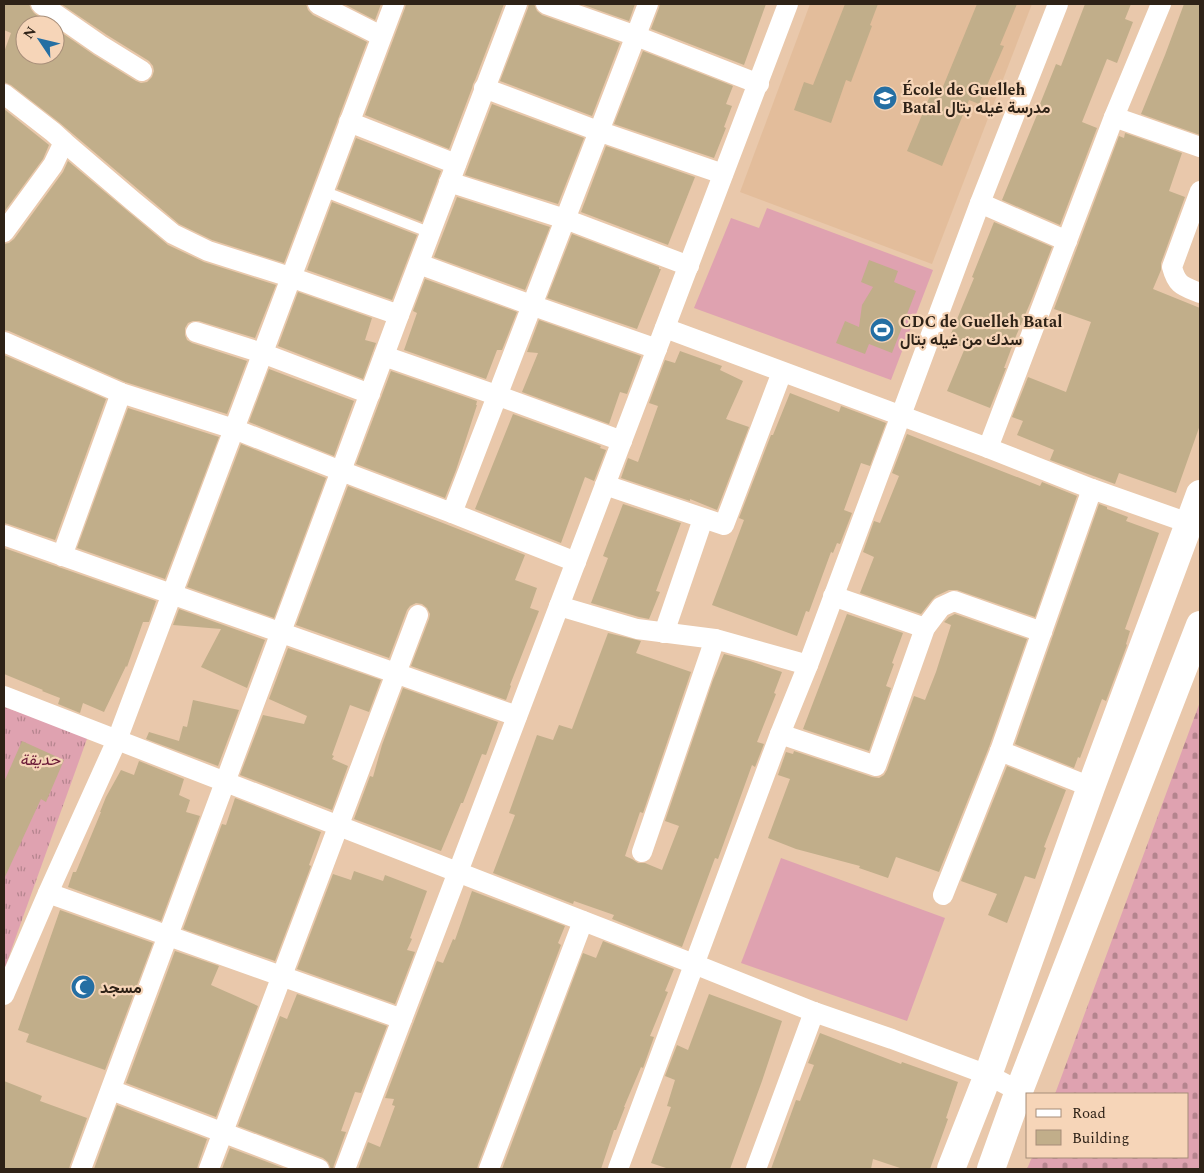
<svg xmlns="http://www.w3.org/2000/svg" width="1204" height="1173" font-family="Spectral,Vazirmatn,serif">
<style>
.built{fill:#e3bd9b}
.grass{fill:url(#grass-tufts)}
.cemetery{fill:url(#cemetery-stones)}
.pitch{fill:#dfa2b0}
.building{fill:#c1ae8a}
.lines{fill:none;stroke-linecap:round;stroke-linejoin:round}
.lane{stroke:#fff;stroke-width:10}
.street{stroke:#fff;stroke-width:20}
.secondary{stroke:#fff;stroke-width:28}
.labels{text-anchor:middle;stroke-width:4.5;stroke-linejoin:round;paint-order:stroke}
.poi-label{font-size:16px;font-weight:bold;fill:#2e2217;stroke:#f6d5b8;text-anchor:start}
.park-label{font-size:16px;font-style:italic;fill:#6a1a37;stroke:#f6d5b8}
</style>
<defs>
<pattern id="grass-tufts" width="24" height="20" patternUnits="userSpaceOnUse" patternTransform="scale(1.25)"><rect width="24" height="20" fill="#dfa2b0"/><path d="M3 7l-1-3M5 7V3M7 7l1-3M15 17l-1-3M17 17v-4M19 17l1-3" fill="none" stroke="#b5848e"/></pattern>
<pattern id="cemetery-stones" width="16" height="16" patternUnits="userSpaceOnUse" patternTransform="scale(1.25)"><rect width="16" height="16" fill="#dfa2b0"/><path d="M2 7V4a2 2 0 0 1 4 0v3zM10 15v-3a2 2 0 0 1 4 0v3z" fill="#b5848e"/></pattern>
</defs>
<rect width="100%" height="100%" fill="#e9c8ab"/>
<path class="built" d="M810,4H1032L932,264L740,192Z"/>
<path class="grass" d="M4,707L88,736L4,970Z"/>
<path class="cemetery" d="M1200,702V1169H1027L1032,1157H1188V1094H1055Z"/>
<g class="pitch">
<path d="M767,208L933,270L891,380L694,308L731,218L759,228Z"/>
<path d="M781,858L945,918L907,1021L741,963Z"/>
</g>
<g class="building">
<path d="M4,4H29L31,9L34,13L50,25H25V55H55V28L94,55L136,81L141,83L147,82L152,77L154,71L153,66L149,61L107,35L61,4H306L308,10L313,15L367,42L284,263L212,240L179,224L60,123L11,85L4,82V52L11,33L4,30Z"/>
<path d="M344,4H381L375,20Z"/>
<path d="M406,4H504L475,80L473,84L472,88L449,149L365,115L405,8Z"/>
<path d="M529,4H534L537,11L542,15L620,43L592,116L500,81L528,8Z"/>
<path d="M581,4H635L629,21Z"/>
<path d="M660,4H766L744,65L651,29L659,8Z"/>
<path d="M845,4H878L870,25L872,26L851,82L846,80L831,123L794,110L804,82L813,85Z"/>
<path d="M977,4H1017L1000,45L1004,46L979,104L969,100L942,166L907,151L932,91L940,94Z"/>
<path d="M1085,4H1131L1125,19L1133,22L1117,63L1107,59L1082,122L1097,128L1060,225L1002,200L1041,105L1040,104L1056,64L1061,66Z"/>
<path d="M1184,4H1200V135L1141,114L1165,55Z"/>
<path d="M643,51L733,86L726,104L732,106L724,127L726,128L714,158L614,124Z"/>
<path d="M492,104L584,138L558,204L465,175Z"/>
<path d="M4,109L49,145L43,159L4,212Z"/>
<path d="M1125,133L1182,153L1169,191L1185,197L1161,263V270L1153,289L1200,308V425L1176,493L1119,473L1115,484L1050,460L1054,450L1017,435L1023,421L1012,417L1028,377L1066,392L1091,322L1054,309L1119,136L1124,138Z"/>
<path d="M356,138L441,171L422,222L337,189Z"/>
<path d="M606,146L695,177L668,245L581,212Z"/>
<path d="M68,161L168,245L204,262L276,285L255,338L199,321H193L188,323L185,328V335L187,340L192,343L247,361L227,414L125,382L9,331L4,330V244L9,243L14,239L63,172Z"/>
<path d="M457,197L550,227L525,290L434,257Z"/>
<path d="M332,202L417,235L392,300L307,270Z"/>
<path d="M994,222L1052,247L1031,301L1016,336L1004,368H1006L990,408L947,391L965,348L948,341L974,278L972,277Z"/>
<path d="M572,234L659,267V269H661L637,329L547,298Z"/>
<path d="M869,260L898,271L894,282L916,291L892,353L869,344L865,354L836,343L845,321L859,327L862,305L873,287L861,282Z"/>
<path d="M425,279L517,312L502,350H497L486,379L404,350L417,313L413,311Z"/>
<path d="M298,292L372,318L365,340L376,343L363,379L278,346Z"/>
<path d="M539,320L641,356L627,394L620,392L609,424L522,392L538,353L527,352Z"/>
<path d="M680,351L722,366L720,370L743,381L726,419L749,427L717,510L690,499V501L621,478L628,458L638,462L658,406L649,403L665,360L675,363Z"/>
<path d="M4,355L106,399L55,540L8,524L4,523Z"/>
<path d="M269,369L354,401L334,456L249,422Z"/>
<path d="M391,371L477,401L476,405H477L456,470L445,498L356,464Z"/>
<path d="M790,393L839,412L841,406L886,423L870,466L861,463L844,510L852,513L840,544L837,543L833,553L831,552L809,612L806,611L797,636L712,605L744,520L739,518L771,435H773Z"/>
<path d="M128,408L219,437L165,579L77,548Z"/>
<path d="M513,414L601,446L600,448L606,450L594,481L585,477L561,543L475,509Z"/>
<path d="M907,434L1040,486L1042,482L1077,496L1035,617L957,590H949L936,596L932,600L921,614L860,593L874,557L863,552L874,521L880,523L899,476L892,473Z"/>
<path d="M241,444L326,478L274,618L187,587Z"/>
<path d="M348,486L525,555L515,580L537,588L530,608L539,611L510,685L511,686L506,700L411,666L429,619L430,614L427,608L422,604L416,603L410,606L407,610L389,658L296,625Z"/>
<path d="M623,504L681,523L656,591L660,592L649,619L639,617L591,603L608,558L603,556Z"/>
<path d="M1099,504L1107,507V509L1128,517L1126,521L1159,533L1125,629L1130,631L1126,644L1127,645L1106,701L1102,699L1080,758L1078,757L1074,768L1015,744Z"/>
<path d="M4,548L156,601L149,622H143L127,667L126,666L104,712L83,703L80,713L58,704L60,698L42,691L43,690L4,674Z"/>
<path d="M179,609L265,640L247,688L201,667L221,629L173,625Z"/>
<path d="M847,614L903,633L892,663L894,664L886,686L891,688L869,751L803,729Z"/>
<path d="M955,614L1027,639L989,747L939,872L896,857L888,878L859,868L860,866L796,849L768,838L790,779L778,775L786,752L793,754L794,751L872,777L879,778L884,775L887,770L914,696L925,700L936,672L951,625L944,622L949,617Z"/>
<path d="M608,633L641,641L636,653L691,672L643,813L640,812L625,856L632,859L638,863H645L662,870L679,826L665,821L713,680L724,654L750,661L782,672L774,693L776,694L757,742L764,744L755,767L752,765L718,859L715,858L682,947L612,919L614,915L574,901L573,904L493,873L515,815L509,813L537,735L553,740L559,725L572,729Z"/>
<path d="M288,648L381,680L369,712L350,705L332,755L334,756L332,759L348,766L332,810L240,775L263,715L304,724L307,716L269,699Z"/>
<path d="M403,688L498,722L486,755L482,754L463,803H461L441,851L354,819L370,776L373,777L382,745Z"/>
<path d="M193,700L239,710L218,766L146,739L149,732L179,741L183,726L187,727Z"/>
<path d="M22,741L64,760L46,802L41,799L4,879V782Z"/>
<path d="M139,761L184,779L179,795L190,800L186,812L200,816L161,921L68,887L73,872H76L101,812H100L106,797L121,770L134,775Z"/>
<path d="M1007,766L1066,790L1044,847L1046,848L1035,879L1025,876L1007,923L988,915L997,894L961,881Z"/>
<path d="M235,798L321,832L309,865L311,866L275,961L183,929L222,824L226,825Z"/>
<path d="M354,871L383,881L385,875L427,891L410,938L412,939L407,950L415,952L395,1004L297,969L333,874L351,880Z"/>
<path d="M472,891L565,926L558,943L561,945L478,1165L477,1169H358L368,1142L380,1147L395,1106L392,1105L394,1099L385,1098L437,961L443,963L453,939L455,940Z"/>
<path d="M60,910L153,943L105,1070L26,1042L29,1034L18,1030Z"/>
<path d="M603,941L674,969L665,991L668,992L650,1036L654,1037L643,1068L641,1067L624,1107H625L616,1130H614L601,1169H502L583,953L596,958Z"/>
<path d="M175,951L219,966L211,985L258,1006L216,1117L126,1083Z"/>
<path d="M297,994L387,1026L361,1093L355,1092L341,1131L346,1132L334,1165L333,1169H331L328,1162L323,1158L238,1126L280,1016L287,1019Z"/>
<path d="M709,994L782,1021L762,1081L730,1169H669L651,1163L671,1107L667,1106L675,1080L665,1076L677,1045L688,1050Z"/>
<path d="M820,1033L901,1064L902,1062L958,1082L946,1118L948,1119L930,1169H903L873,1159L871,1169H771L796,1100L800,1101L814,1065L808,1063Z"/>
<path d="M4,1081L42,1096L40,1101L87,1118L70,1165L69,1169H4Z"/>
<path d="M117,1105L207,1139L198,1165L197,1169H94Z"/>
<path d="M230,1148L286,1169H222Z"/>
</g>
<g class="lines">
<path class="lane" d="M323,191L431,233"/>
<g class="street">
<path d="M41,4L100,45L142,71"/>
<path d="M318,4L381,36"/>
<path d="M546,4L636,36L759,84"/>
<path d="M484,88L598,131L723,174"/>
<path d="M4,94L53,132L64,142L133,201L173,234L208,251L290,277L399,315"/>
<path d="M1114,117L1200,147"/>
<path d="M349,122L456,164"/>
<path d="M449,182L565,219L689,266"/>
<path d="M1200,191L1172,267C1177,286 1183,286 1200,293"/>
<path d="M980,203L1067,241"/>
<path d="M4,232L53,165L64,142"/>
<path d="M419,264L531,305L657,349"/>
<path d="M665,328L988,448L1092,489L1200,527"/>
<path d="M196,332L262,353L370,394"/>
<path d="M4,342L121,393L234,429L341,471L452,513L576,562"/>
<path d="M384,356L496,395L622,441"/>
<path d="M988,448L1114,117L1161,4"/>
<path d="M605,485L724,525L782,372"/>
<path d="M452,513L648,4"/>
<path d="M4,535L517,716"/>
<path d="M62,556L121,393"/>
<path d="M833,596L925,628"/>
<path d="M559,606L637,629L715,639L808,665"/>
<path d="M664,633L703,519"/>
<path d="M4,696L694,964L814,1012L892,1039L988,1075L1019,1091"/>
<path d="M780,734L876,766L925,628L941,607L954,601L1042,632"/>
<path d="M1000,751L1091,787"/>
<path d="M642,852L715,639"/>
<path d="M48,893L402,1019"/>
<path d="M943,895L1000,751L1092,489"/>
<path d="M4,995L48,893L117,740L394,4"/>
<path d="M111,1090L319,1169"/>
<path d="M81,1169L399,315L517,4"/>
<path d="M209,1169L418,615"/>
<path d="M345,1169L788,4"/>
<path d="M489,1169L583,921"/>
<path d="M618,1169L780,734L808,665L980,203L1058,4"/>
<path d="M756,1169L814,1012"/>
</g>
<g class="secondary">
<path d="M951,1169L988,1075L1091,787L1200,494"/>
<path d="M991,1169L1019,1091L1200,625"/>
</g>
</g>
<defs>
<symbol id="school-disc" viewBox="-11 -11 22 22"><circle r="9.5" fill="#256fa3" stroke="#f6d5b8"/><path d="M0-5L7-2L0 1L-7-2ZM-4 1L0 2.5L4 1V4Q0 6-4 4Z" fill="#fff"/></symbol>
<symbol id="stadium-disc" viewBox="-11 -11 22 22"><circle r="9.5" fill="#256fa3" stroke="#f6d5b8"/><path d="M0-5a6.5 5 0 1 0 0 10a6.5 5 0 1 0 0-10ZM-3.5-1.8h7v3.6h-7Z" fill="#fff"/></symbol>
<symbol id="mosque-disc" viewBox="-11 -11 22 22"><circle r="9.5" fill="#256fa3" stroke="#f6d5b8"/><path d="M3.5-4.9A6 6 0 1 0 3.5 4.9A5 5 0 1 1 3.5-4.9Z" fill="#fff"/></symbol>
</defs>
<g fill-rule="evenodd">
<use href="#school-disc" x="871" y="84" width="28" height="28"/>
<use href="#stadium-disc" x="868" y="316" width="28" height="28"/>
<use href="#mosque-disc" x="69" y="973" width="28" height="28"/>
</g>
<g class="labels">
<g class="poi-label">
<text x="902" y="95">École de Guelleh<tspan x="902" dy="18">Batal مدرسة غيله بتال</tspan></text>
<text x="900" y="327">CDC de Guelleh Batal<tspan x="900" dy="18">سدك من غيله بتال</tspan></text>
<text x="100" y="993">مسجد</text>
</g>
<g class="park-label">
<text x="40" y="765">حديقة</text>
</g>
</g>
<rect width="1204" height="1173" fill="none" stroke="#2e2217" stroke-width="10"/>
<rect x="1026" y="1093" width="162" height="65" fill="#f6d5b8" stroke="#a68d78"/>
<rect x="1036" y="1109" width="25" height="8" fill="#ffffff" stroke="#a68d78"/>
<text x="1072" y="1118" font-size="15" fill="#2e2217">Road</text>
<rect x="1036" y="1130" width="25" height="15" fill="#c1ae8a" stroke="#a68d78"/>
<text x="1072" y="1143" font-size="15" fill="#2e2217">Building</text>
<g transform="translate(40 40) rotate(305)"><circle r="24" fill="#f6d5b8" stroke="#a68d78"/>
<path d="M0-4L9 19L0 12L-9 19Z" fill="#256fa3"/>
<text y="-8" font-size="14" font-weight="bold" text-anchor="middle" fill="#2e2217">N</text>
</g>
</svg>
